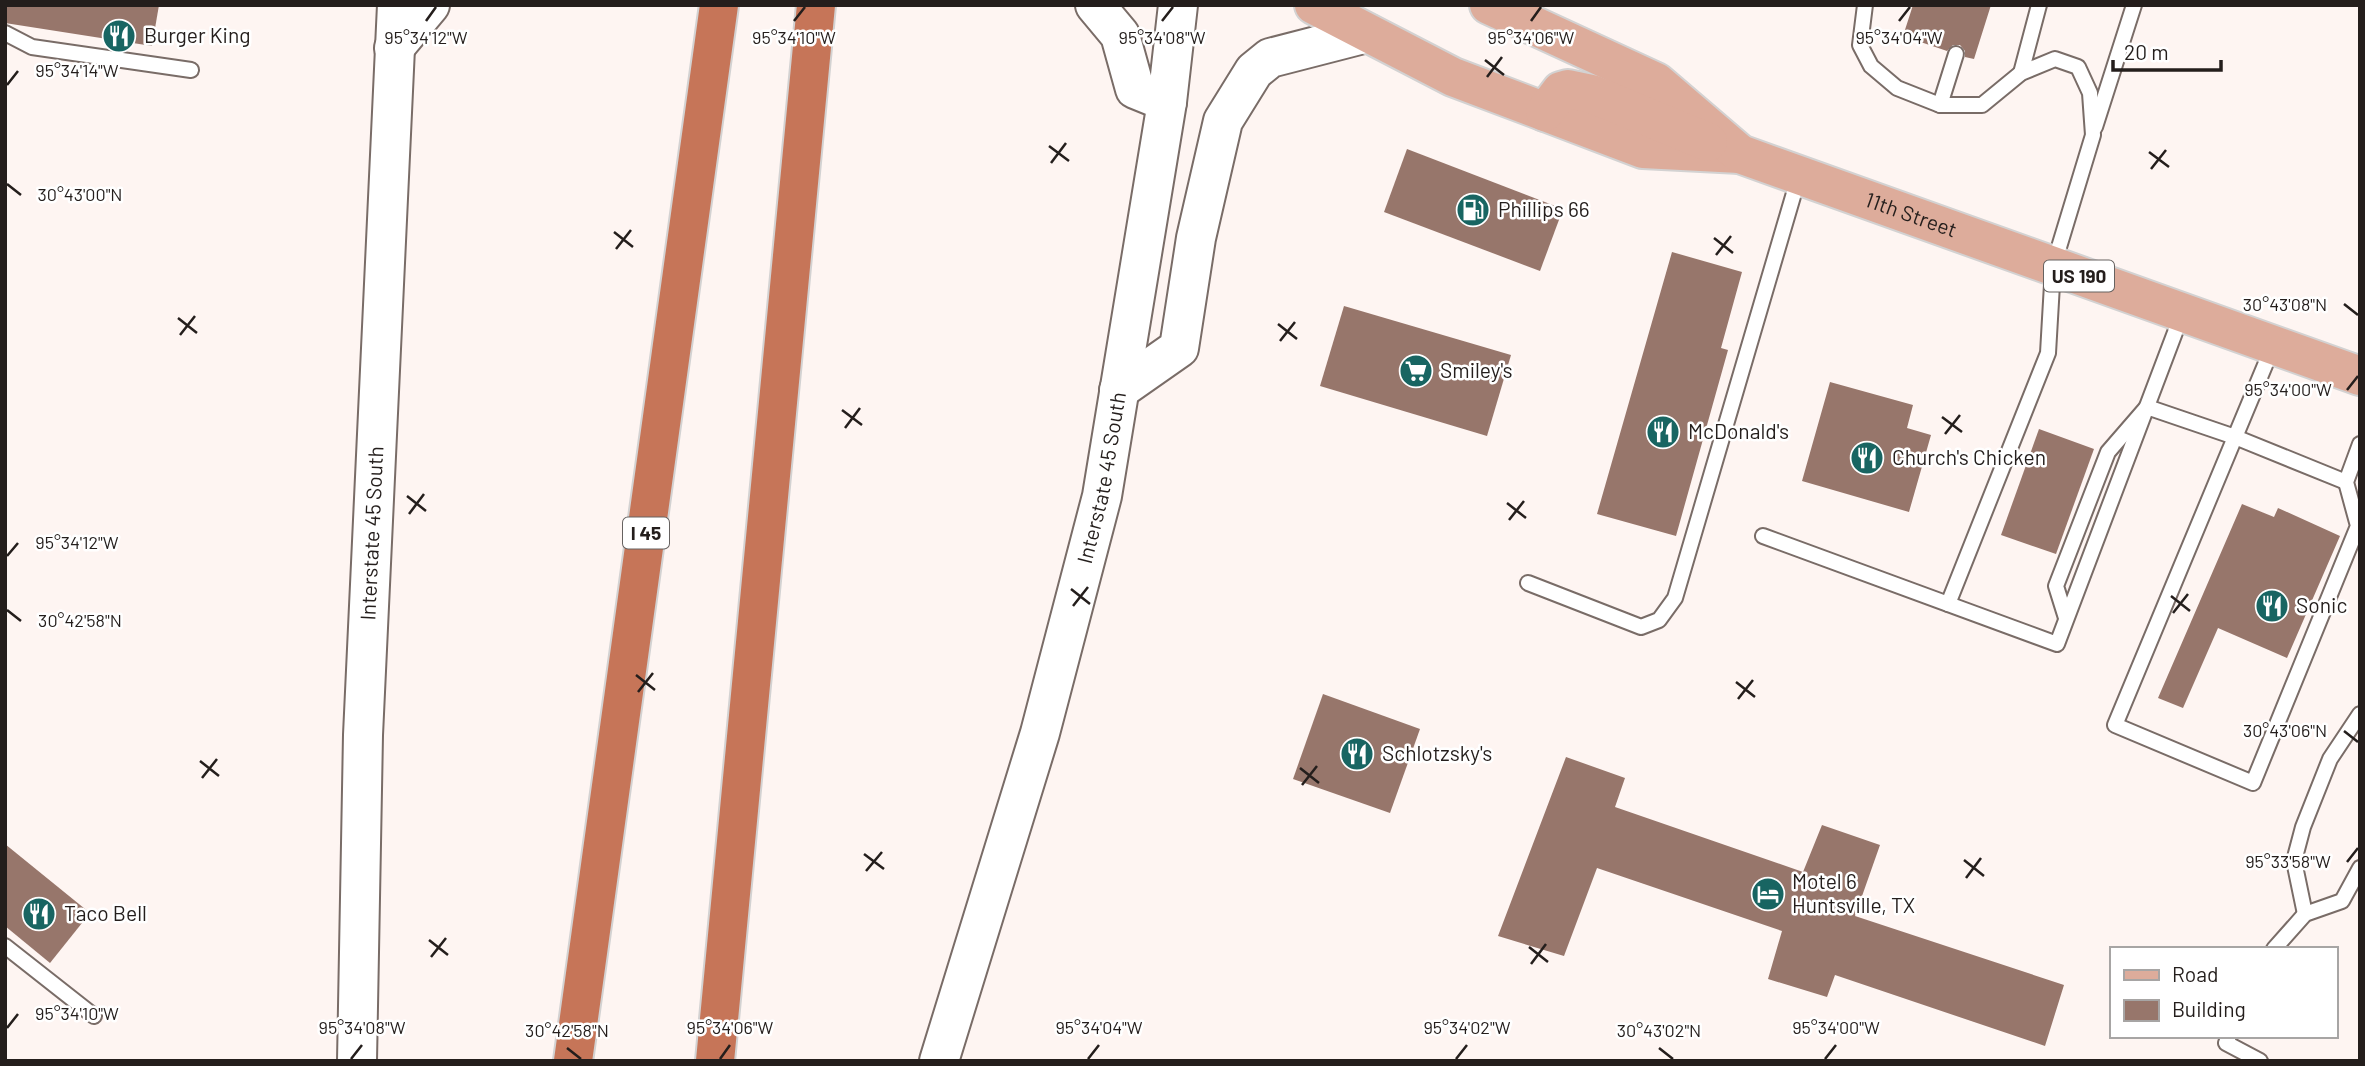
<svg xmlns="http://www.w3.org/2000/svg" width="2365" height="1066" font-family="Barlow,sans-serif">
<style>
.building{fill:#97766b}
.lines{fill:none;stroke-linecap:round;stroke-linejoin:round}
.service-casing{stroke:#796c67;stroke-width:18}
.secondary-casing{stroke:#796c67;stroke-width:42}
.primary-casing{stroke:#d3d2d2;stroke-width:42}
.motorway-casing{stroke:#d3d2d2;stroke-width:42}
.service{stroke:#fff;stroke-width:14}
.secondary{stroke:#fff;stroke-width:38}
.primary{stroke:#ddac9b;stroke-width:38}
.motorway{stroke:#c67558;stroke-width:38}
.ticks{fill:none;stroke:#241e1c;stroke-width:2.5}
.labels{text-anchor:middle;stroke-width:5;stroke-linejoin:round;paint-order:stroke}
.shield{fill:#fff;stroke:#666260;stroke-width:2}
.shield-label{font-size:19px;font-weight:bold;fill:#241e1c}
.poi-label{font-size:21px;fill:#241e1c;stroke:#fff;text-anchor:start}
.street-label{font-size:21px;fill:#241e1c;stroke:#fff}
.ticks-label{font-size:18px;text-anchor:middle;fill:#241e1c;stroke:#fff;stroke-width:5;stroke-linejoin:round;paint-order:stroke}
</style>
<rect width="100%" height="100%" fill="#fef5f2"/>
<g class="building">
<path d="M5,5H159L152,46L5,23Z"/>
<path d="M1913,5H1991L1974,59L1965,57V51L1960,45H1953L1947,51L1903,36Z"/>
<path d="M1407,149L1563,209L1540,271L1384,212Z"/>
<path d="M1672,252L1742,272L1721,348L1728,350L1676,536L1597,514Z"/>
<path d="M1344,306L1511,355L1487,436L1320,386Z"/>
<path d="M1830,382L1913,405L1907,428L1931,435L1909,512L1802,481Z"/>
<path d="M2039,429L2094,449L2056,554L2001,535Z"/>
<path d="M2242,504L2274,517L2278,508L2340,536L2287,658L2218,628L2183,708L2158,698Z"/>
<path d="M1323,694L1420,729L1390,813L1293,779Z"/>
<path d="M1566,757L1625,778L1615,807L1803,872L1822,825L1880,845L1855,916L2064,985L2045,1046L1835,975L1827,997L1768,979L1782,931L1597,868L1564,956L1498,936Z"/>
<path d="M5,844L90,913L50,963L5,926Z"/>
</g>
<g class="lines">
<defs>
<g id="service">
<path d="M1865,5L1860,45L1871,66L1897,88L1940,105H1982L2021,73L2055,59L2078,67L2090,93L2093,135L2053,267L2048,353L1948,604"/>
<path d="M5,33L32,47L191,70"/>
<path d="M2021,73L2039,5"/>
<path d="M1940,105L1956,54"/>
<path d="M2095,127L2134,5"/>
<path d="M2273,346L2115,725L2253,783L2358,526L2346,482L2360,444"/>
<path d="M1763,536L2057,644L2182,314"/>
<path d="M1528,583L1641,627L1659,620L1675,598L1799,176"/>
<path d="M2066,618L2056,586L2108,452L2147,407L2235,437L2346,482"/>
<path d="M2305,914L2294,861L2303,827L2330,759L2360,714"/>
<path d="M5,946L94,1016"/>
<path d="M2274,949L2305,914L2342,901L2360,868"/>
<path d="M2229,1036L2226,1043L2260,1061"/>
</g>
<g id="secondary">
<path d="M1095,5L1120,35L1135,89L1167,102"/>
<path d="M394,48L430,5"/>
<path d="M1119,390L1179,348L1196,238L1223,121L1254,71L1270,58L1367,33"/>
<path id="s1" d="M357,1061L363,735L397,5"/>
<path id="s2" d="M939,1061L1040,733L1102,496L1167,102L1178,5"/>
</g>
<g id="primary">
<path d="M1314,5L1453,77L1643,149L1740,154"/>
<path id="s3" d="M1489,5L1656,82L1740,154L2360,376"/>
<path d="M1545,112L1561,91L1568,89L1592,94L1708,142"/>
</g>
<g id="motorway">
<path d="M573,1061L719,5"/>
<path d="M715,1061L816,5"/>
</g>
</defs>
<use href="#service" class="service-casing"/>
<use href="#secondary" class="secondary-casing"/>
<use href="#primary" class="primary-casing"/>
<use href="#motorway" class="motorway-casing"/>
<use href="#service" class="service"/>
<use href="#secondary" class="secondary"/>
<use href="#primary" class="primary"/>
<use href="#motorway" class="motorway"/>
</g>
<path class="ticks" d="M426,21L436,7M794,21L805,7M1162,21L1173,7M1531,21L1541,7M1899,21L1910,7M1485,60L1504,75M1487,77L1502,57M7,85L18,71M1049,146L1069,161M2149,152L2169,167M1051,163L1066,143M2151,169L2166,150M7,184L21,195M614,232L633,247M1714,238L1733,253M616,249L631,230M1716,255L1731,236M2344,304L2358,315M178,318L197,333M1278,324L1297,339M180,335L195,316M1280,341L1295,322M2347,390L2358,376M842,410L862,425M1942,417L1962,432M845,428L860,408M1945,434L1960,415M407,496L426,511M1507,503L1526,518M409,514L424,494M1509,520L1524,501M7,556L18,543M1071,589L1090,604M2171,596L2190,611M1073,606L1088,587M7,610L21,621M2173,613L2188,594M636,675L655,690M1736,682L1755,697M638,692L653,673M1738,699L1753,680M2344,731L2358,742M200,761L219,776M1300,768L1319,783M202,778L217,759M1302,785L1317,766M864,854L884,869M1964,860L1984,876M2347,862L2358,848M866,871L882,852M1966,878L1981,858M429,940L448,955M1529,947L1548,962M431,957L446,938M1531,964L1546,944M7,1028L18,1014M567,1048L581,1059M1659,1048L1673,1059M351,1059L362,1045M720,1059L730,1045M1088,1059L1099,1045M1456,1059L1467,1045M1825,1059L1836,1045"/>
<defs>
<symbol id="restaurant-disc" viewBox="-11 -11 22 22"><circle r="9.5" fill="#186562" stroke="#fff"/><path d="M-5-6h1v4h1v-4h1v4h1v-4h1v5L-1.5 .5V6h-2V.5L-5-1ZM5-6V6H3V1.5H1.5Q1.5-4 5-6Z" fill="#fff"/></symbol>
<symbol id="fuel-disc" viewBox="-11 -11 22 22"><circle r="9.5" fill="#186562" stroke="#fff"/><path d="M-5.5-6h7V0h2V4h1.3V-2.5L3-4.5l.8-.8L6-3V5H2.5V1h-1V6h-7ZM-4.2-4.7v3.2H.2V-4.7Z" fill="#fff"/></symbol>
<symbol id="supermarket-disc" viewBox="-11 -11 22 22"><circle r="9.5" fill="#186562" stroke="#fff"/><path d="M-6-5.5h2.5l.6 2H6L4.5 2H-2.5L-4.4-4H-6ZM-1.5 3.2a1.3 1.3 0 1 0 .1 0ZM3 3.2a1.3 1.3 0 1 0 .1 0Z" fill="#fff"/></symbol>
<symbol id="hotel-disc" viewBox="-11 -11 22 22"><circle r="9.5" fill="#186562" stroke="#fff"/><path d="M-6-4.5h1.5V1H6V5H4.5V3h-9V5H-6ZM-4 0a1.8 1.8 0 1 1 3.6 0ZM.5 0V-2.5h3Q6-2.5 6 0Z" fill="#fff"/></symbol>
</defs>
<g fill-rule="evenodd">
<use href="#restaurant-disc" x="100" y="17" width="38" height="38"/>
<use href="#fuel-disc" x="1454" y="191" width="38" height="38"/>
<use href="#supermarket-disc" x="1397" y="352" width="38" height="38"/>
<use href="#restaurant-disc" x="1644" y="413" width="38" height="38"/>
<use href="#restaurant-disc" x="1848" y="439" width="38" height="38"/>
<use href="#restaurant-disc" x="2253" y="587" width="38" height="38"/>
<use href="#restaurant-disc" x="1338" y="735" width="38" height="38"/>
<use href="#hotel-disc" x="1749" y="875" width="38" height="38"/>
<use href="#restaurant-disc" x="20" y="895" width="38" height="38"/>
</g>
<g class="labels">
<g class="shield">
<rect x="2044" y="260.5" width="70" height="31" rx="5"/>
<rect x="623" y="517.5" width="46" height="31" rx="5"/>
</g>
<g class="shield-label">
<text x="2079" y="283">US 190</text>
<text x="646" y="540">I 45</text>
</g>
<g class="poi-label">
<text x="144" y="43">Burger King</text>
<text x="1498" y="217">Phillips 66</text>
<text x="1440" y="378">Smiley's</text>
<text x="1688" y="439">McDonald's</text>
<text x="1892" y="465">Church's Chicken</text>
<text x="2296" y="613">Sonic</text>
<text x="1382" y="761">Schlotzsky's</text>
<text x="1792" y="889">Motel 6<tspan x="1792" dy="24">Huntsville, TX</tspan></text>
<text x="64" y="921">Taco Bell</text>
</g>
<g class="street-label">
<text dy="7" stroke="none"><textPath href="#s3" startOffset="476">11th Street</textPath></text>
<text dy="7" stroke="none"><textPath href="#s2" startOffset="606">Interstate 45 South</textPath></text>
<text dy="7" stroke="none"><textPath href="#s1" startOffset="528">Interstate 45 South</textPath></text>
</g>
</g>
<g class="ticks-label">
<text x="426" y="44">95°34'12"W</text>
<text x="794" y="44">95°34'10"W</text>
<text x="1162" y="44">95°34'08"W</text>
<text x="1531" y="44">95°34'06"W</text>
<text x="1899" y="44">95°34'04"W</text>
<text x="77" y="77">95°34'14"W</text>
<text x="80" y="201">30°43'00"N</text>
<text x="2285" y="311">30°43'08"N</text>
<text x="2288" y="396">95°34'00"W</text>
<text x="77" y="549">95°34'12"W</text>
<text x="80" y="627">30°42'58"N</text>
<text x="2285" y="737">30°43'06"N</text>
<text x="2288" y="868">95°33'58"W</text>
<text x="77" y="1020">95°34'10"W</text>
<text x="362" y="1034">95°34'08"W</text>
<text x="730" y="1034">95°34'06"W</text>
<text x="1099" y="1034">95°34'04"W</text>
<text x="1467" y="1034">95°34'02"W</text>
<text x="1836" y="1034">95°34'00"W</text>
<text x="567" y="1037">30°42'58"N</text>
<text x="1659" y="1037">30°43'02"N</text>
</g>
<rect width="2365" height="1066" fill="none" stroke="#241e1c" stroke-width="14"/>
<rect x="2110" y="947" width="228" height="91" fill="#ffffff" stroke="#a7a5a4" stroke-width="2"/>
<rect x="2124" y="970" width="35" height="10" fill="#ddac9b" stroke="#a7a5a4" stroke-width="2"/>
<text x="2172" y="982" font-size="21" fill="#241e1c">Road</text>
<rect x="2124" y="1000" width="35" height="21" fill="#97766b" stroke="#a7a5a4" stroke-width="2"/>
<text x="2172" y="1017" font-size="21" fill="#241e1c">Building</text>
<path d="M2113 60v10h108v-10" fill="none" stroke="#241e1c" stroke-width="3.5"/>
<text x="2124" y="60" font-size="21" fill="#241e1c" stroke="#ffffff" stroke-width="5" paint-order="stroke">20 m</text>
</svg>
